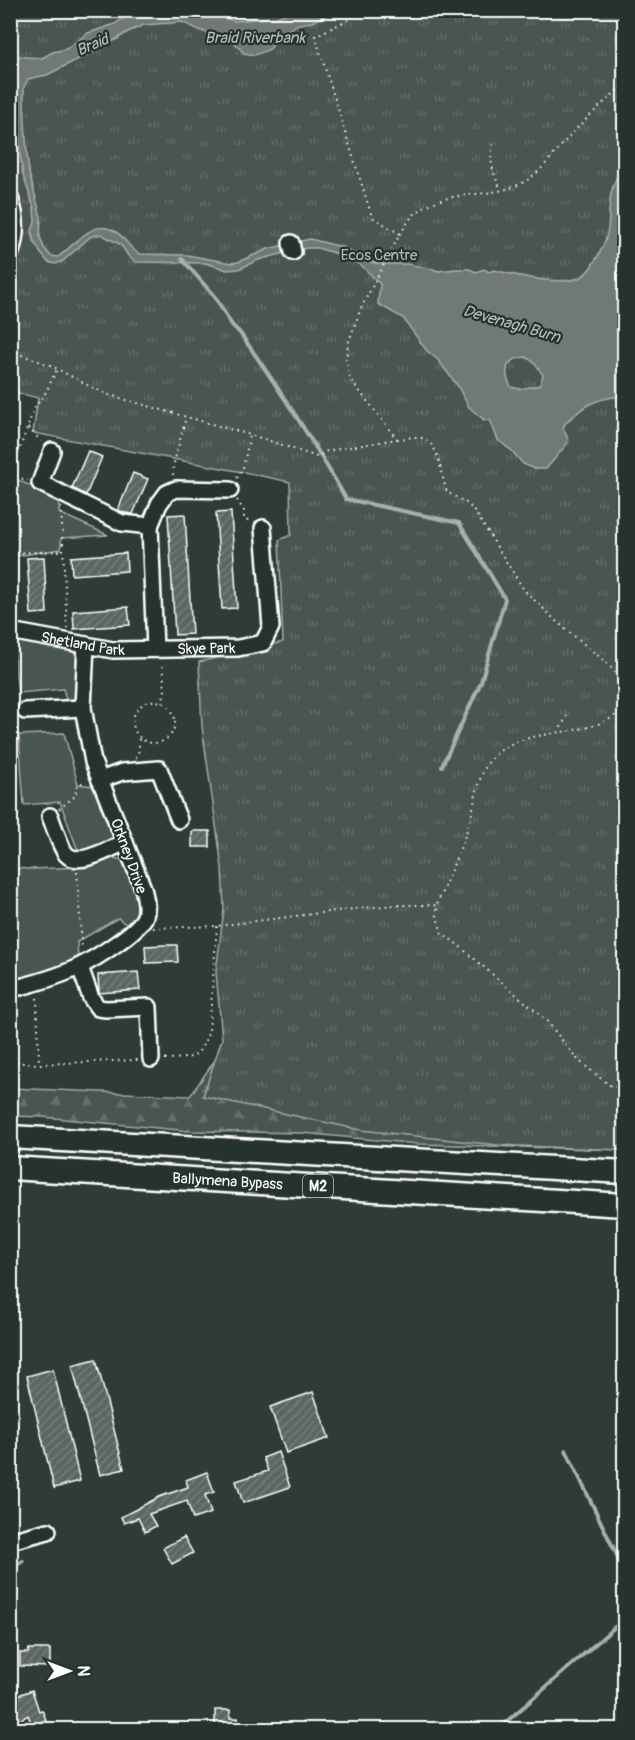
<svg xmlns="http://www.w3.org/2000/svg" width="635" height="1740" font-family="Pangolin,sans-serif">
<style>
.grass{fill:#4a544f;stroke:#a4aaa7;stroke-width:1.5}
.forest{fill:url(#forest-firs);stroke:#a4aaa7;stroke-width:1.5}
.park{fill:url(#park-tufts);stroke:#a4aaa7;stroke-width:1.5}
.water{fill:#707975;stroke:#a9afac;stroke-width:1.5;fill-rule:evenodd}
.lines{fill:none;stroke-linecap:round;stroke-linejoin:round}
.stream{stroke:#a9afac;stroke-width:4}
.building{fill:url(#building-hatch);stroke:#fff;stroke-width:1.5}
.minor-casing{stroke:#fff;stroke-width:20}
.highway-casing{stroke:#fff;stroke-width:27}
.path{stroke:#fff;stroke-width:2;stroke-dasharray:1.5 4.5;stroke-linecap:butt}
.minor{stroke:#26332d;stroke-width:15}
.highway{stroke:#26332d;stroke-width:22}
.labels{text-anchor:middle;stroke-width:4.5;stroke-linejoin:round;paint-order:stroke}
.shield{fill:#26332d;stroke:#bec2c0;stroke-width:1.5}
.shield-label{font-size:14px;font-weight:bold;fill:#fff}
.park-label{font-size:15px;fill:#b7bbb9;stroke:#26332d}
.street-label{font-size:15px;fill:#fff;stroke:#26332d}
.water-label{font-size:16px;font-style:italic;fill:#b8bcba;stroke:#26332d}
</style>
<defs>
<pattern id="forest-firs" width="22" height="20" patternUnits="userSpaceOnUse" patternTransform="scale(1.5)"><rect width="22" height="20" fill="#4a544f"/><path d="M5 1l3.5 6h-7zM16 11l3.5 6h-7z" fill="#656e69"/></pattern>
<pattern id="park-tufts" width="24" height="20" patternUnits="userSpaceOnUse" patternTransform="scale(1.5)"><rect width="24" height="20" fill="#4a544f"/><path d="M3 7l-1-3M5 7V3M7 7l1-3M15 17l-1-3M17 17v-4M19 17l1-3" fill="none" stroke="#656e69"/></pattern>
<pattern id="building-hatch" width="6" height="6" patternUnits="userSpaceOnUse" patternTransform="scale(1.5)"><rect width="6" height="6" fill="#5b6661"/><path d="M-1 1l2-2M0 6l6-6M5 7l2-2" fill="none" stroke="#747d79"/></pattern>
</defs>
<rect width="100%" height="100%" fill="#2f3b35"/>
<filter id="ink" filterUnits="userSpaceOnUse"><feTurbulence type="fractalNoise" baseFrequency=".0167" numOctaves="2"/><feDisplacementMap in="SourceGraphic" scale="12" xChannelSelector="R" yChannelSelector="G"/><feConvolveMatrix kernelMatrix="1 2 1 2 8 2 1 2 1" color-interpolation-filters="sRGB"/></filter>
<g filter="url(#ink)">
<g class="grass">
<path d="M11,477L59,499V513L108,535L61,538V549L16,556L18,610L11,621Z"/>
<path d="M10,640L73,651L79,659L76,700L73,703L67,702L63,689L18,693L14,656L11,655Z"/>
<path d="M64,733L78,784L93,786L114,837L111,843L87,853L77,848L60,802L24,805L19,735Z"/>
<path d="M112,858L123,860L139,905L137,919L129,927L118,918L77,942L78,958L24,979L13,975L11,969V868L29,869L87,867Z"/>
</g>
<path class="forest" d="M215,1060L624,1129V1150L418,1144L302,1133L189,1131L43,1117L11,1116V1088L190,1096Z"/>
<path class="park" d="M11,11H624V1150L497,1145L361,1130L203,1096L222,1039L216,972L224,909L222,867L202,727L199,662L283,642L279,540L291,535L290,482L248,473L33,433L38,398L11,391Z"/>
<path class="water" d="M134,11H196L235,21L277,17L293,11H335L312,22L298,24L280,36L270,49L255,55L244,53L232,40L201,31L182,22L144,25L128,32L112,42L47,75L28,79L24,87V105L27,154L29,173L41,217L40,237L44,248L51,256L58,257C76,245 94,214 119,234C126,240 132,251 140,254L187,255L231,263L238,262L268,249L310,239L342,247L370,262L382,264H407L433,269L438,271L456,269H469L476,272L484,269L489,272L494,270C516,275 560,287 581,277C590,273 603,248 606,238C610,227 608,213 610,201C611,187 618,174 624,162V396C606,397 589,401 576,414C570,419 566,420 563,428L568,439L567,444L546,469H535L523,464L512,451L498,440L490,420H484L469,407L457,385L438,360L426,350L403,318L378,304L380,284L363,267L348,257L317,248H307L273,256L258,260L239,269L227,270L206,263L136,262L129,257L121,245L101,234L90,237L63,261L55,264L48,262L40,252L33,239L32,231L35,222L34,208L23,175L20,155L15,88L11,79L10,54L25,57L42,58L53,52L66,49L88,33L115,24ZM525,357C534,360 538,368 543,375L540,385L520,389L511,387C503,371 505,359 525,357Z"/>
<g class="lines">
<g class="stream">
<path d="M182,259L215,297L232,325L240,333C278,387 314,442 346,499L459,523L505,599L481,682L442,766"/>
<path d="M566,1450L624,1570"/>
<path d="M10,1569L23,1561"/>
<path d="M497,1730L624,1619"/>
</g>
</g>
<g class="building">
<path d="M88,451L102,457L86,495L72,488Z"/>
<path d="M133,473L148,479L133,514L125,513L118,510Z"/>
<path d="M231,512L237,608L222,609L216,513Z"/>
<path d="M185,514L192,634L175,635L168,515Z"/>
<path d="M126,553L127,571L72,575L71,557Z"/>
<path d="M44,557L47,613L31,614L27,558Z"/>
<path d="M128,607L130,625L74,629L73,611Z"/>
<rect x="192" y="831" width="18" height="16"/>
<path d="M166,945H177L178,962L146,963L145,946Z"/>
<path d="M138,972L140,990L99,993L98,975Z"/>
<path d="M96,1359L124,1469L100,1475L72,1365Z"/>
<path d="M53,1369L80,1481L54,1488L27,1376Z"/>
<path d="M313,1392L329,1438L286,1453L270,1407Z"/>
<path d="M278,1452L290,1487L243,1503L236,1481L268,1471L263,1458Z"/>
<path d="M207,1472L214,1492L205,1495L211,1513L193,1519L187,1501L149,1514L156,1526L145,1532L138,1518L124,1523L121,1517L159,1497L188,1487L186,1480Z"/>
<path d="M184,1537L193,1553L172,1564L163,1548Z"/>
<path d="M29,1649H50V1667L20,1666V1653H28Z"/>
<path d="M32,1690L39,1711L42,1710L46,1720L32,1725L28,1715L10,1726V1698Z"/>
<path d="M215,1710H230V1718H238V1730H215Z"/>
</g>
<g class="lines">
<defs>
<g id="minor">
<path d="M10,198C17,217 17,236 10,255"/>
<path d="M291,243L293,252"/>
<path d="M52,451L40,483L122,523L150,526"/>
<path id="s1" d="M10,631L113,650L238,648L263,643L271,627L263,528"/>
<path d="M155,649L150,526L159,504L167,493L176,489L230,490"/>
<path d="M25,711L83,708"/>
<path d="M100,780L122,772L159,769L179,820"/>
<path d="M50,816C53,824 62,851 67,855C79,867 113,847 125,842"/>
<path d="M80,967L91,998L98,1008L106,1009L149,1007L151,1059"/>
<path d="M10,985L20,987C39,982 61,976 78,967C93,960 140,931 145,916C148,907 145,897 143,888L93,762L83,708L86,645"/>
<path d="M10,1541L48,1531"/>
</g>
<g id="highway">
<path d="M10,1137L624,1172"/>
<path id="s2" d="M10,1168L624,1205"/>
</g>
</defs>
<use href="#minor" class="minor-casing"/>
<use href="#highway" class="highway-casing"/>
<g class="path">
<path d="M493,144C489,163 493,172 501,190"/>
<path d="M400,234C405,227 410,217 417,212C447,188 490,200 522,183C543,172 558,148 574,131C590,115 608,99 624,84"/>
<path d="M10,351L50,365L89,386L109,395L261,438L317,457L327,451L397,439L350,379L346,360L348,344L361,308L400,234L372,217L315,36L350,19L361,10"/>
<path d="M28,428L41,441"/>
<path d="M397,439C404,439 410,437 417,437C441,439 440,475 447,492L468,504L477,515L524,590L557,622L607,663L624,682"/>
<path d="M173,475L174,463L186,417"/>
<path d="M10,476L34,409L46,392L57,369"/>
<path d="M10,476L28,480"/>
<path d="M237,478L243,468L250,435"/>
<path d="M237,500L244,511V519L250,522"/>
<path d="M61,507L67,628"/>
<path d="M10,553L63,551"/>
<circle cx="154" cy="722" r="21"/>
<path d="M162,703L165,690L162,662"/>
<path d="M624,707C598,740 529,725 497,753C476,771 477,799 469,824C460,852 447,878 437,905V917L442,933L458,945L546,1020L578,1060L609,1085L624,1089"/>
<path d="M558,733L567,716"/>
<path d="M136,758L139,750V738"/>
<path d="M59,809L75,796L78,784L87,782"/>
<path d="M77,872L82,950"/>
<path d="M153,928L217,926L344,910L394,905H437"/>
<path d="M37,998L39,1064"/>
<path d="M165,1059C194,1058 198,1060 209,1031L217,926"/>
<path d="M10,1062L39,1064L138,1060"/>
</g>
<use href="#minor" class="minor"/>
<use href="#highway" class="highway"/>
</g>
</g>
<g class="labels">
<rect class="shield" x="303" y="1175" width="30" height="22" rx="4.5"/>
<g class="shield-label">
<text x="318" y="1191">M2</text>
</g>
<g class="park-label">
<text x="379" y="260">Ecos Centre</text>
</g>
<g class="street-label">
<text dy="5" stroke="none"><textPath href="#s1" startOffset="74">Shetland Park</textPath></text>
<text dy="5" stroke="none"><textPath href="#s1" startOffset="198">Skye Park</textPath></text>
<text transform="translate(129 856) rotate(70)" y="5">Orkney Drive</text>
<text dy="5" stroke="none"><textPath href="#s2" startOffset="218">Ballymena Bypass</textPath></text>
</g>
<g class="water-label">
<text x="255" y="43">Braid Riverbank</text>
<text transform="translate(92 44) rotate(-23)" y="6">Braid</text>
<text transform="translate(512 323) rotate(16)" y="6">Devenagh Burn</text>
</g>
</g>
<rect width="635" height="1740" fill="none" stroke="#26332d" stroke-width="36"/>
<rect x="18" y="18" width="599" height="1704" fill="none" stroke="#fff" stroke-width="2" filter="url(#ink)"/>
<g transform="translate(69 1671) rotate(90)" stroke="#26332d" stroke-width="4.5" paint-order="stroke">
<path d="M0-4.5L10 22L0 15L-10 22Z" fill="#ffffff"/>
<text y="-9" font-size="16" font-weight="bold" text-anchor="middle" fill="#ffffff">N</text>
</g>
</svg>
